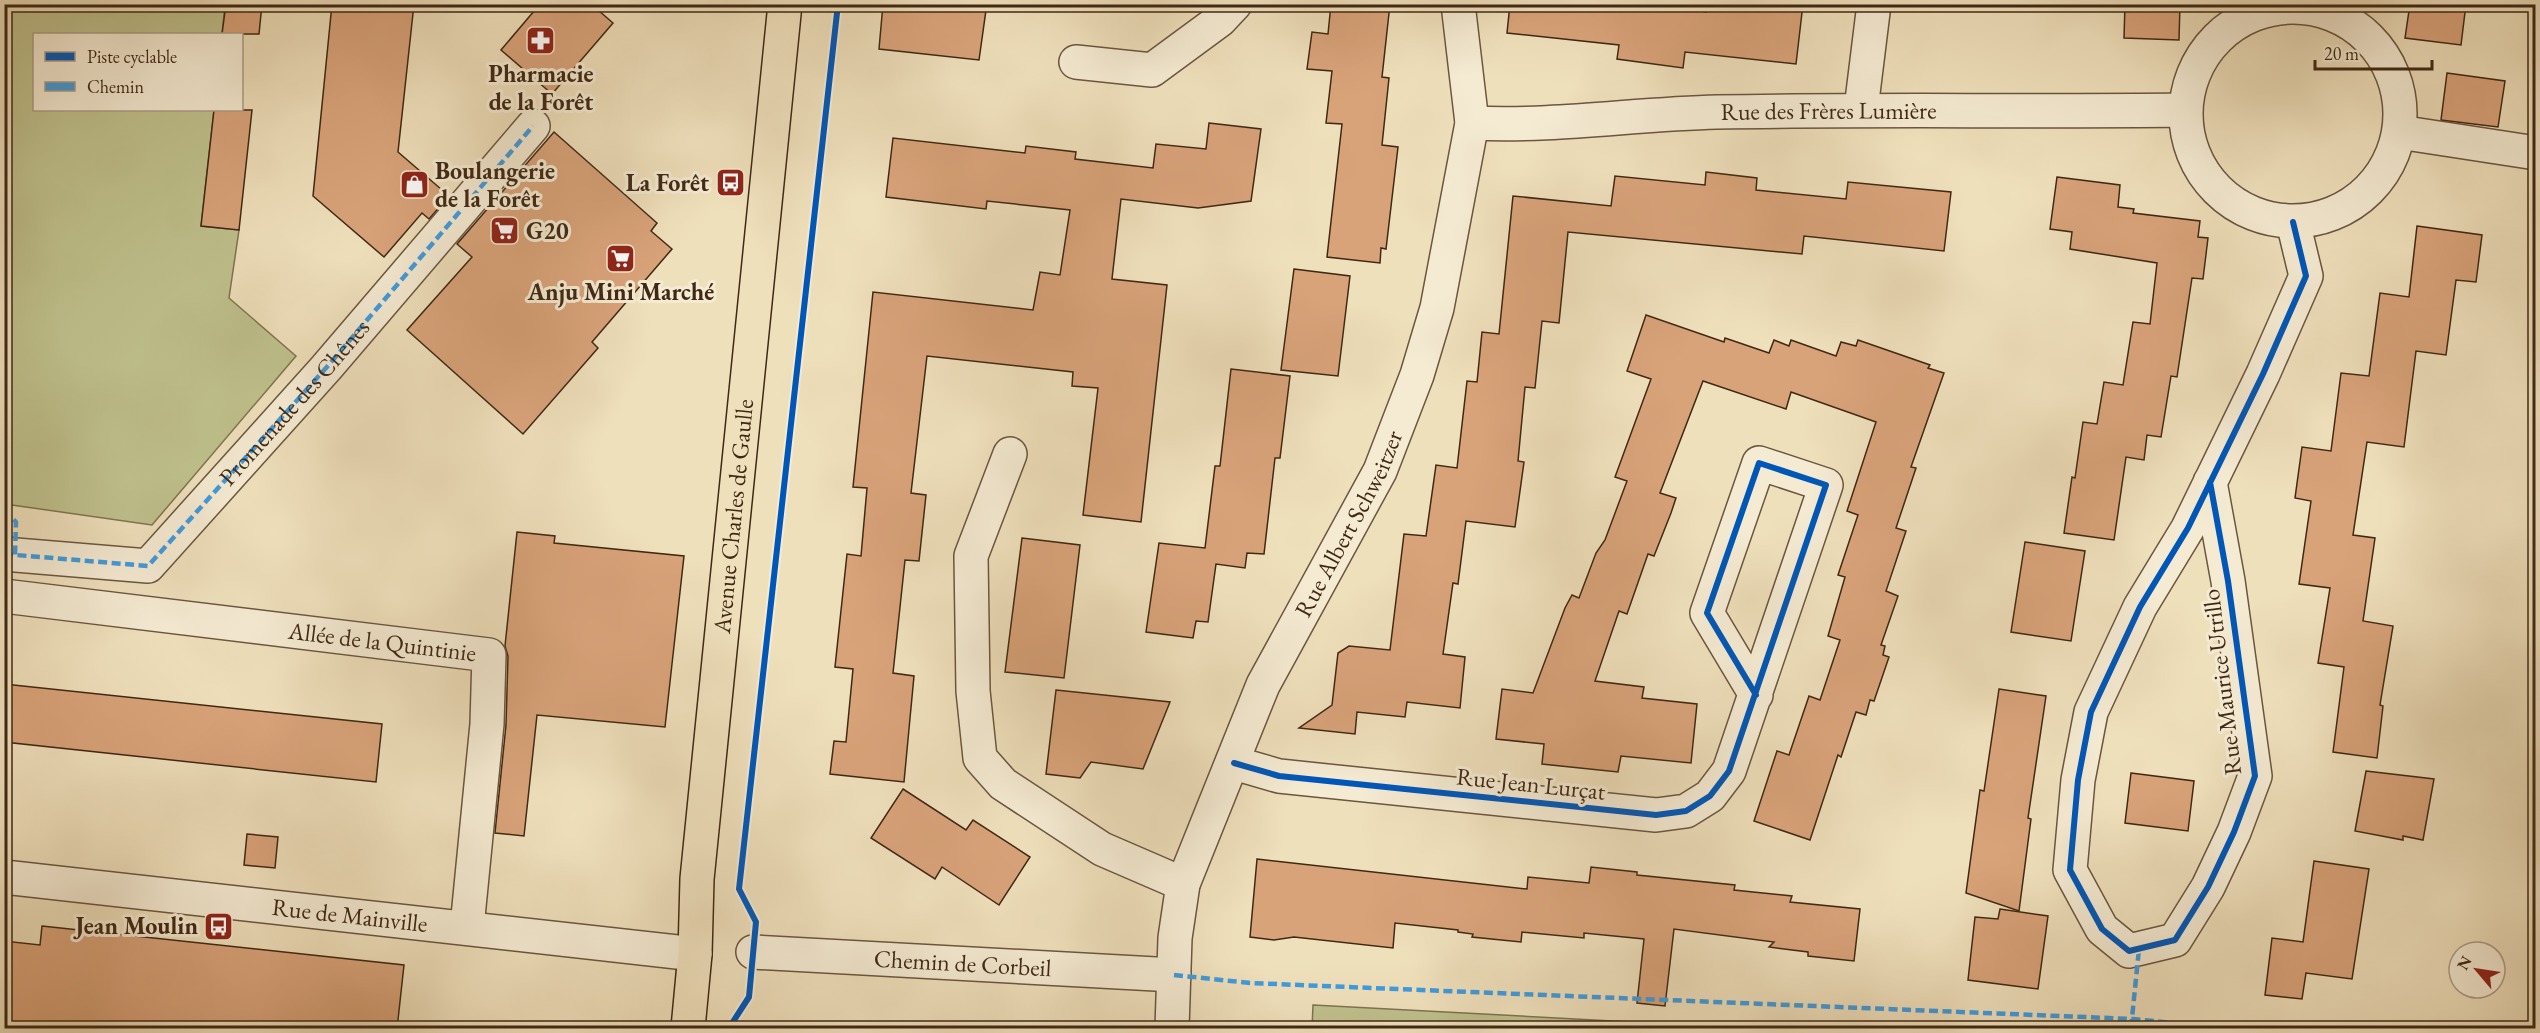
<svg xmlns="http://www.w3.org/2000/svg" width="2540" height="1033" font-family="'EB Garamond',serif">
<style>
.green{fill:#bfc18d;stroke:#7f7451;stroke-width:1.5}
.building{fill:#d9a37a;stroke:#3f2815;stroke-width:1.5}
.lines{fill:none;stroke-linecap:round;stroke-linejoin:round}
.minor-casing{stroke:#6b563f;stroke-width:36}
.major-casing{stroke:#3f2815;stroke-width:36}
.minor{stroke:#f5ebd3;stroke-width:33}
.major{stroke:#efe0bc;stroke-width:33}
.quiet{stroke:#3f9cdf;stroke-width:4.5;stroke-dasharray:9 4.5;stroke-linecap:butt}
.cycleway-casing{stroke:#f5ebd3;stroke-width:10}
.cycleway{stroke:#0057b8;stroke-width:6}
.labels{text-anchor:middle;stroke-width:6;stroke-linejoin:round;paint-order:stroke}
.poi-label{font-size:24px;font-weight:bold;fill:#3f2815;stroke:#f5ebd3}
.street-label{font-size:24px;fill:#3f2815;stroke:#f5ebd3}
</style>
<rect width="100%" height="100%" fill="#efe0bc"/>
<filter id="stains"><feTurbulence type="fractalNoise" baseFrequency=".00333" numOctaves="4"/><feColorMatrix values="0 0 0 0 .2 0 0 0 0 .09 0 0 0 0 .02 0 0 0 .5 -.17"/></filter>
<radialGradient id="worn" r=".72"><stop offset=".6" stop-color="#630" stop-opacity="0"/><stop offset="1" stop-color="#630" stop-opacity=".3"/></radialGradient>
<g class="green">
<path d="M5,5H225L222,34H34V110H214L201,226L239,230L229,298L296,356L152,525L5,504Z"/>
<path d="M1313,1005L1744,1028H1312Z"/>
</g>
<g class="building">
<path d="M226,4H262L259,34H222Z"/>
<path d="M332,4H414L398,152L449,196L429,219L422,213L384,257L313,196Z"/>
<path d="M540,4H591L613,23L552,94L501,50Z"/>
<path d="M883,4H976L975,8L986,10L979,60L879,49Z"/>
<path d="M1331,4H1390L1382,77L1389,78L1382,145L1398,147L1386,249L1381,248L1380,263L1327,257L1342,124L1326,123L1332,71L1307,69L1312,32L1328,34Z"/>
<path d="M1510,4H1650L1706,12L1707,4H1803L1796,64L1685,52L1683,68L1617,59L1619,45L1507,33Z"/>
<path d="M2125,4H2180L2179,40L2124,38Z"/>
<path d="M2410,4H2466L2461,45L2405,38Z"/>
<path d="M2447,73L2505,81L2498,127L2441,120Z"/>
<path d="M214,110H252L239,230L201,226Z"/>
<path d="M1209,123L1261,129L1251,201L1198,208L1121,199L1112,279L1167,285L1141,522L1083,515L1098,388L1072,386L1073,372L927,356L911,493L926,495L919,561L905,560L893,673L914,676L904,782L830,774L834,741L846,742L853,669L835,667L847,554L861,556L867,488L853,487L873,292L1033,310L1040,272L1060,275L1070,210L987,201L986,209L886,197L893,138L1025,153L1026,146L1076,152L1075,159L1153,168L1156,144L1206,149Z"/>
<path d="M554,132L657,223L651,231L672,249L592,342L598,348L523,434L407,330L472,257L457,244Z"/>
<path d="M1706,172L1757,178L1756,190L1846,199L1848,182L1951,192L1944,251L1804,236L1802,254L1568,232L1559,323L1542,321L1535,388L1525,387L1518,461L1524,462L1515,527L1466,521L1458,584L1453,583L1443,654L1465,657L1460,708L1407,702L1405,717L1357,712L1355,734L1299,728L1332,705L1338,653L1349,646L1390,650L1404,534L1426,536L1436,465L1457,468L1467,381L1477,382L1482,332L1499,334L1513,196L1611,206L1615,176L1705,185Z"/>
<path d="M2057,177L2120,185L2118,207L2134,209L2133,213L2200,221L2198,237L2208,238L2203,279L2192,278L2177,377L2171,376L2161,437L2147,435L2144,460L2126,457L2114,540L2064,533L2072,477L2075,478L2083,422L2097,424L2104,382L2123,385L2133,322L2150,324L2157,263L2070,249L2072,232L2050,229Z"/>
<path d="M2417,226L2482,235L2476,282L2456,280L2446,355L2416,351L2404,447L2367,442L2353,535L2375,538L2363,621L2393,626L2380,705L2383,706L2377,758L2333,752L2344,667L2318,663L2330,588L2299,584L2311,501L2295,498L2302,447L2331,451L2341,373L2369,376L2380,293L2409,297Z"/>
<path d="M1294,269L1350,276L1338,376L1281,370Z"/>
<path d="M1646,315L1724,342L1725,338L1769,353L1774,340L1789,346L1791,340L1836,356L1841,342L1856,346L1858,340L1930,365L1928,368L1944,373L1911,467L1916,468L1896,528L1906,531L1886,591L1898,596L1881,645L1885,646L1883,655L1889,657L1874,701L1870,700L1866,715L1856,712L1841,757L1838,755L1810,840L1754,821L1777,751L1789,755L1809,696L1820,700L1840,640L1828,636L1845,577L1838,575L1858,515L1847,511L1876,422L1791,392L1786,409L1703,381L1660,493L1676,498L1671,513L1654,556L1648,554L1627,614L1619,611L1595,681L1644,687L1642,698L1697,704L1691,763L1621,756L1618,772L1542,764L1544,744L1496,739L1502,689L1533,693L1565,608L1572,595L1579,598L1596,553L1605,540L1627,481L1615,477L1651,379L1627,371Z"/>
<path d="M1231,369L1290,376L1280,458H1275L1264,554L1247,553L1245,568L1216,564L1208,622L1196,621L1193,638L1146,632L1159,543L1205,548L1215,466H1220Z"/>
<path d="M517,532L555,536L554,543L684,556L665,727L537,715L524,836L495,833L506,725L508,656L505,646Z"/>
<path d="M1022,538L1080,545L1064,678L1005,672Z"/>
<path d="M2025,542L2085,551L2071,641L2011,632Z"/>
<path d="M4,684L382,724L376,782L4,742Z"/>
<path d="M1999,689L2046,696L2028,818L2031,819L2019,911L1966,893L1980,790L1984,791Z"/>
<path d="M1056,690L1170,702L1143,769L1091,762L1080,778L1046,774Z"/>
<path d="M2366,771L2434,779L2423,840L2403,836V840L2355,831Z"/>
<path d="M2131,773L2194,781L2188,831L2125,823Z"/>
<path d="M903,789L966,830L973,820L1030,857L999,905L942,867L935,879L871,838Z"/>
<path d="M247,834L278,837L275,868L244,865Z"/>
<path d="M1257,859L1527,889L1528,877L1589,883L1591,867L1637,872V875L1735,885L1734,890L1792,896L1790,902L1860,909L1854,961L1808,956V952L1769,947L1774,942L1674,929L1665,1006L1637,1003L1644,939L1584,933V938L1522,932L1521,942L1472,937L1473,934L1458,932V930L1395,923L1393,948L1294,937L1274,940L1250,937Z"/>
<path d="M2314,861L2369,869L2352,979L2306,973L2302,999L2265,995L2272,938L2303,942Z"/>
<path d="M2000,909L2048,916L2038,989L1968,980L1975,917L1998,919Z"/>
<path d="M42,926L404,965L397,1029H4V941L40,945Z"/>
</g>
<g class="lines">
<defs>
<g id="minor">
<circle cx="2293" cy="114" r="107"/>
<path d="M1076,62L1152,70L1220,20L1235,4"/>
<path d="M1861,109L1874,4"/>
<path id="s1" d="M1472,123C1554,127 1635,114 1717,112C1873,109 2029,112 2185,110"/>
<path d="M2399,132L2536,153"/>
<path d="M1010,454L971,556L973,691L980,758L1003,784L1102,849L1183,884"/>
<path d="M2210,482L2228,581L2255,776L2234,832L2208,887L2175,940L2129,951L2102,929L2070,870L2078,780L2091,712L2140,607L2188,528L2263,374L2306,276L2293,222"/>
<path d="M4,554L148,566L326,368L533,126"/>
<path id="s2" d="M4,596L489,655L487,724L467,927"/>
<path d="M1234,763L1279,776L1656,815L1686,811L1710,796L1729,771L1826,485L1759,463L1707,613L1756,695"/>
<path id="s3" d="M4,877L695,954"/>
<path id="s4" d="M753,952L1174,975"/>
<path id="s5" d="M1172,1028L1175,938L1183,884L1263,685L1380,471L1417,375L1437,308L1472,123L1458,4"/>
</g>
<g id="major">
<path id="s6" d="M688,1028L695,954L697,879L785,4"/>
</g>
</defs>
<use href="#minor" class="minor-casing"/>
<use href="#major" class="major-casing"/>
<use href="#minor" class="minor"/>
<use href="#major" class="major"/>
<g class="quiet">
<path d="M4,510L16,522L15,555"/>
<path id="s7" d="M4,554L148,566L326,368L533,126"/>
<path d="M1174,975L1250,983L2133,1019L2223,1028"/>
<path d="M2131,1028L2139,949"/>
</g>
<defs>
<g id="cycleway">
<path d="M2210,482L2228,581L2255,776L2234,832L2208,887L2175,940L2129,951L2102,929L2070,870L2078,780L2091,712L2140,607L2188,528L2263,374L2306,276L2293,222"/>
<path d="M1234,763L1279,776L1656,815L1686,811L1710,796L1729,771L1826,485L1759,463L1707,613L1756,695"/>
<path d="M729,1028L749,997L756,922L739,889L838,4"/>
</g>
</defs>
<use href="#cycleway" class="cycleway-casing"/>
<use href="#cycleway" class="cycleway"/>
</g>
<defs>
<symbol id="pharmacy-square" viewBox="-11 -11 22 22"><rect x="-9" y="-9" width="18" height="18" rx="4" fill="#8f2418" stroke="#f5ebd3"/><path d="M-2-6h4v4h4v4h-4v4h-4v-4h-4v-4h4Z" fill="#fff"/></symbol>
<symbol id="bus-square" viewBox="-11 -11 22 22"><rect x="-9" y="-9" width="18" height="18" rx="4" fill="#8f2418" stroke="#f5ebd3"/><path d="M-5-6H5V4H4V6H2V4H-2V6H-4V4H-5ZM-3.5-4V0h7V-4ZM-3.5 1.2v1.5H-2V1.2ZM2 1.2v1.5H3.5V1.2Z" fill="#fff"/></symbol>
<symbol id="shop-square" viewBox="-11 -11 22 22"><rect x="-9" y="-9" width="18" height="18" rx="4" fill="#8f2418" stroke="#f5ebd3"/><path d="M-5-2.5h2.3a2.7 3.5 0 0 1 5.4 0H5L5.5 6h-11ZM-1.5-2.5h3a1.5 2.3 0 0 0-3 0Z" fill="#fff"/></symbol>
<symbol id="supermarket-square" viewBox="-11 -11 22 22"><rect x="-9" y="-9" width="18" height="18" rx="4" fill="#8f2418" stroke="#f5ebd3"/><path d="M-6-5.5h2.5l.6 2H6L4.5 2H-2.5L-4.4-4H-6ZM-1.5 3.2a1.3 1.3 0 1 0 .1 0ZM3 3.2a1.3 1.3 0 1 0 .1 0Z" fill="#fff"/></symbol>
</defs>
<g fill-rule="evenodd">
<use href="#pharmacy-square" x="524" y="24" width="33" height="33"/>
<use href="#bus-square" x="714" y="166" width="33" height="33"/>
<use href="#shop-square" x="398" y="168" width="33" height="33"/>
<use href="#supermarket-square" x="488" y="214" width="33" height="33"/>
<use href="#supermarket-square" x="604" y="242" width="33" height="33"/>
<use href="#bus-square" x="202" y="910" width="33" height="33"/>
</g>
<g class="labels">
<g class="poi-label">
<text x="541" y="82">Pharmacie<tspan x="541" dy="28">de la Forêt</tspan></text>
<text x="435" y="179" text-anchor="start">Boulangerie<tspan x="435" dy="28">de la Forêt</tspan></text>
<text x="709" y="191" text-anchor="end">La Forêt</text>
<text x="526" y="239" text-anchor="start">G20</text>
<text x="621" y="300">Anju Mini Marché</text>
<text x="198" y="934" text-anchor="end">Jean Moulin</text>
</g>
<g class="street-label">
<text dy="8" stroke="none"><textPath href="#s1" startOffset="357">Rue des Frères Lumière</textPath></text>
<text dy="8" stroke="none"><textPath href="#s7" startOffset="364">Promenade des Chênes</textPath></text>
<text dy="8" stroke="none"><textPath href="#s6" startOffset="514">Avenue Charles de Gaulle</textPath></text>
<text dy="8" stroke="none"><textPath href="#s5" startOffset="542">Rue Albert Schweitzer</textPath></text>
<text dy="8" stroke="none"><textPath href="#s2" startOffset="381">Allée de la Quintinie</textPath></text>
<text transform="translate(2222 682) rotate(-97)" y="8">Rue Maurice Utrillo</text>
<text transform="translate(1531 784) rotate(6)" y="8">Rue Jean Lurçat</text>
<text dy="8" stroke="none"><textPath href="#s3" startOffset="348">Rue de Mainville</textPath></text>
<text dy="8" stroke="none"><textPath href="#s4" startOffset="210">Chemin de Corbeil</textPath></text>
</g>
</g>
<rect width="2540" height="1033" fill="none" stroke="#efe0bc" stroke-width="24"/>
<rect x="6" y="6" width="2528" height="1021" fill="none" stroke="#3f2815" stroke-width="3"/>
<rect x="12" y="12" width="2516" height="1009" fill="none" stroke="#3f2815" stroke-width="1.5"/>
<rect x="33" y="33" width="210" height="78" fill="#f5ebd3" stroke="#ac9d87" stroke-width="1.5"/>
<rect x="45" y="52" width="30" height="9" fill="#0057b8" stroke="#ac9d87" stroke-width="1.5"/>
<text x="87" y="63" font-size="18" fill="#3f2815">Piste cyclable</text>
<rect x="45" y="82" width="30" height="9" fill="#3f9cdf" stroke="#ac9d87" stroke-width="1.5"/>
<text x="87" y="93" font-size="18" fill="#3f2815">Chemin</text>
<g transform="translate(2477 970) rotate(299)"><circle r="28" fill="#f5ebd3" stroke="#ac9d87" stroke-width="1.5"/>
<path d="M0-4.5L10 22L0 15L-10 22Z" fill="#8f2418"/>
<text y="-9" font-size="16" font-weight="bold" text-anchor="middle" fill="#3f2815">N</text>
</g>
<path d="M2315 60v9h117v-9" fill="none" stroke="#3f2815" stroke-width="3"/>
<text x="2324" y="60" font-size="18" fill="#3f2815" stroke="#f5ebd3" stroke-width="4.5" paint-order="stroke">20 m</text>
<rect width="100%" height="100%" filter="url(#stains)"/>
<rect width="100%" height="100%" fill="url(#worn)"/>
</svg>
